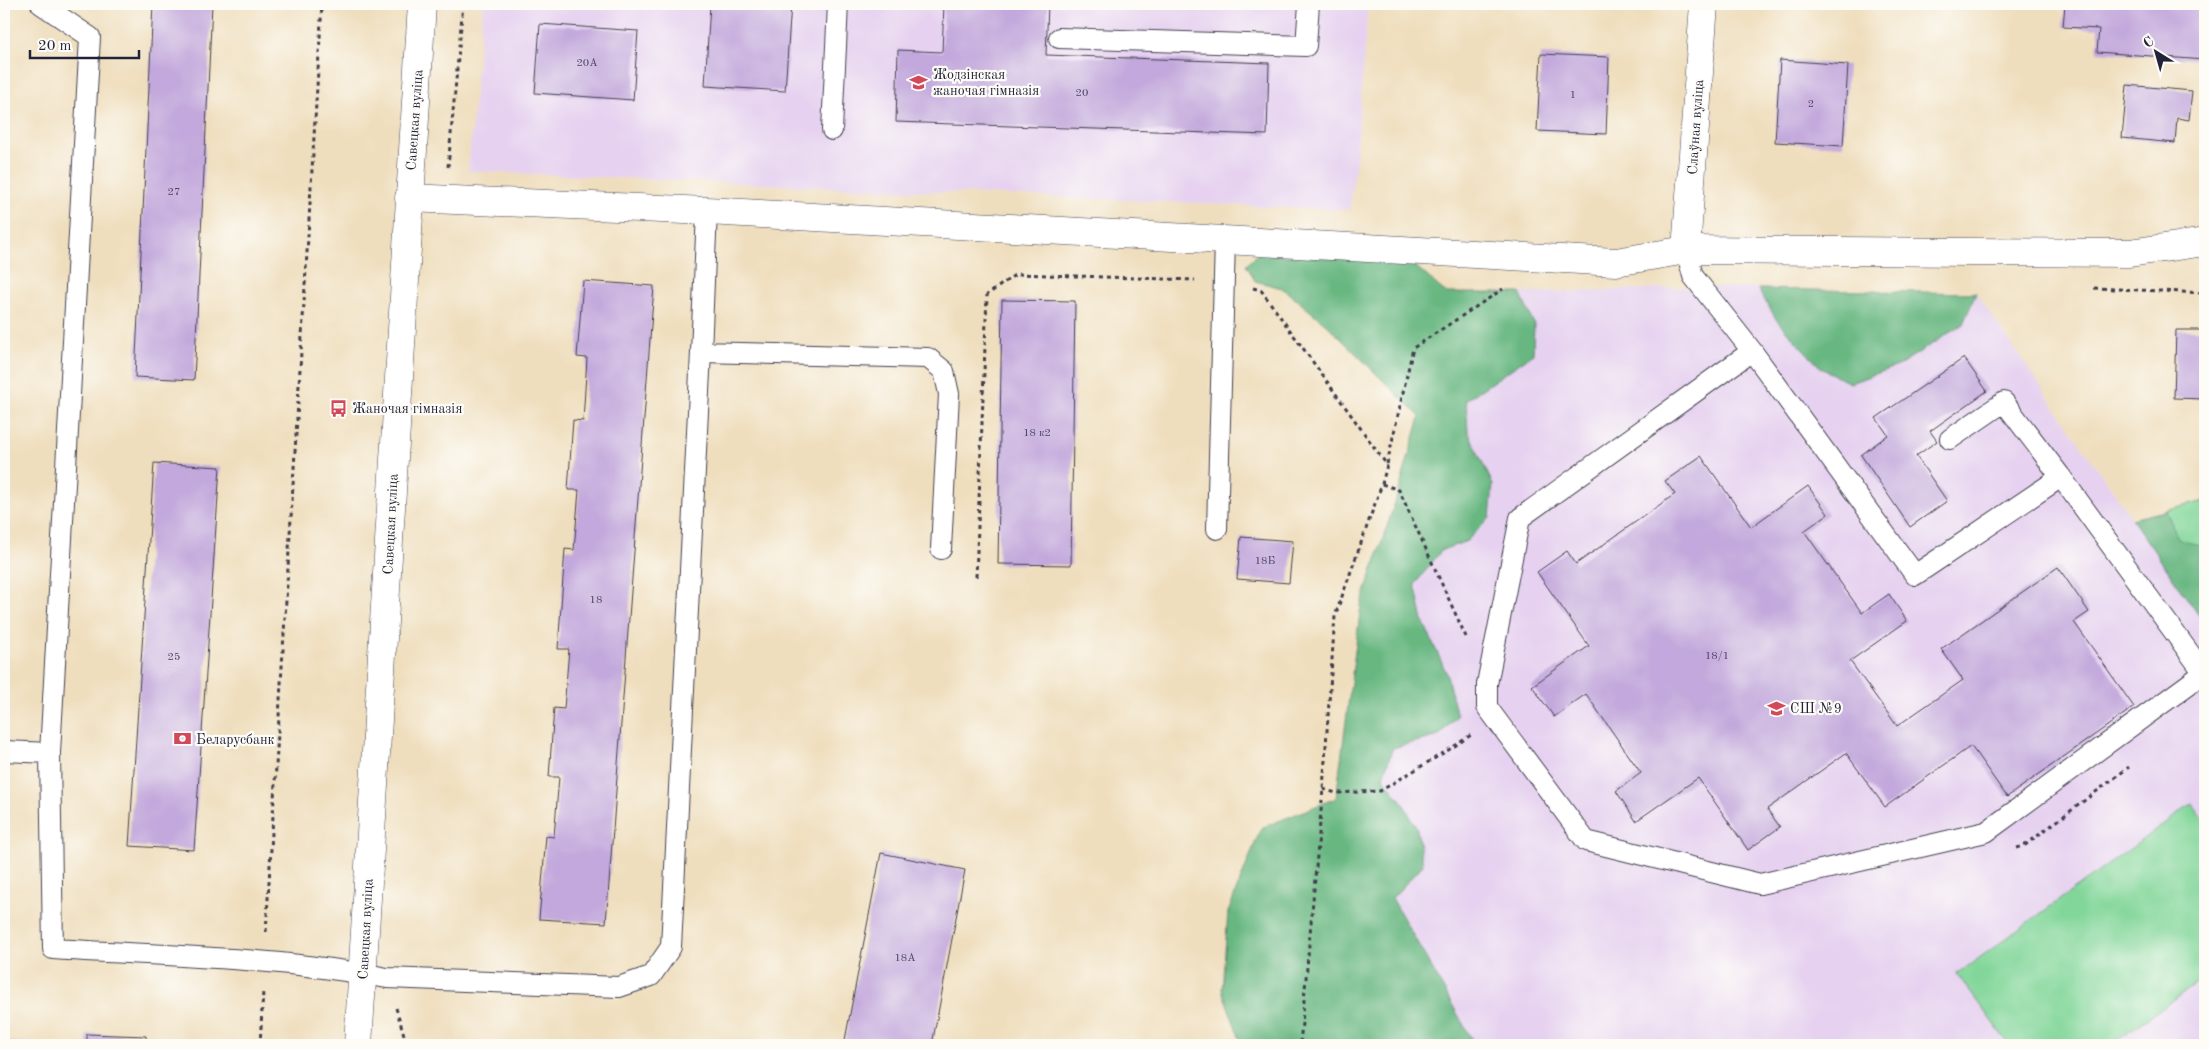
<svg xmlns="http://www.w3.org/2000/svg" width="2209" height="1049" font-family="'Old Standard TT',serif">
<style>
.built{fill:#e6d2f0}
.green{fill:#81d699;stroke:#527c6a}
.forest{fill:#68b781;stroke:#456c5e}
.building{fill:#c2a8dc}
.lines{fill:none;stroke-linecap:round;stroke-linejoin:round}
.service-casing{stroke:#413e4e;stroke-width:22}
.minor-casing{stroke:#413e4e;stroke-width:29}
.path{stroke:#413e4e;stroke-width:3;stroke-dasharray:4 4;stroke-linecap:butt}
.service{stroke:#fff;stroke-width:20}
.minor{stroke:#fff;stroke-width:28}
.labels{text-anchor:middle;stroke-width:4.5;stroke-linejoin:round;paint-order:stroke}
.number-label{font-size:11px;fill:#4a4463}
.poi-label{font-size:14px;fill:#22223b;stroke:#fdfcf7;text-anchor:start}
.street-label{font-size:14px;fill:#22223b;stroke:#fdfcf7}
</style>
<rect width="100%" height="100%" fill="#fdfcf7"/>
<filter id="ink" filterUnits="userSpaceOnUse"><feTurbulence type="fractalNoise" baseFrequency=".02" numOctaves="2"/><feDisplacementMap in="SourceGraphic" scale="10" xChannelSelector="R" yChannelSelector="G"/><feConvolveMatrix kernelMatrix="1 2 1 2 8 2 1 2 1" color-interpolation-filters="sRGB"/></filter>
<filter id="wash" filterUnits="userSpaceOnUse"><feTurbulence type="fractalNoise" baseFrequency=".0096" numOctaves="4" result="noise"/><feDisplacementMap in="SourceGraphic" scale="20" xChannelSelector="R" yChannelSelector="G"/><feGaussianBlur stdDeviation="1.12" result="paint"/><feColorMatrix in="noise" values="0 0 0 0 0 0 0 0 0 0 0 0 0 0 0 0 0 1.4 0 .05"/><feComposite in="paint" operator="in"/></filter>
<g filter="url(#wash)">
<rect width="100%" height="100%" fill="#efdebd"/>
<g class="built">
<path d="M483,4H1368L1356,160L1349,210L468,171Z"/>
<path d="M1703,287L1976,293L2205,624V1045H1475L1336,798L1361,605L1399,490L1436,361L1520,293Z"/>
</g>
<g class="green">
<path d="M2205,501V624L2132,519Z"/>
<path d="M2192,804L2205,822V977L2111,1045H2009L1957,974Z"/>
</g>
<g class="forest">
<path d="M1258,254L1412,263L1446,293H1520L1534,324L1533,354L1466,400L1468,431L1493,485L1490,518L1467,541L1442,550L1415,584L1423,621L1446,672L1457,716L1439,736L1393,748L1383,777L1403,803L1417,829L1423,865L1392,898L1475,1045H1242L1222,990L1228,912L1261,828L1336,798L1361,605L1399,490L1420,417L1326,324L1282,288L1255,281L1246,264Z"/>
<path d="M1758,289L1976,293L1963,324L1898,366L1850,383L1821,368L1778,322Z"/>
<path d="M2166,511L2178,538L2205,548V624L2132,519Z"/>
</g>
<g id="blocks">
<g class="building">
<path d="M153,4H212L194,380L135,377Z"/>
<path d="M710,4H791L785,91L705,86Z"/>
<path d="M944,4H1048L1046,55L1269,63L1267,135L896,122L898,50L942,52Z"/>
<path d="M2065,4H2205V60L2097,52L2099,29L2063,27Z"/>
<path d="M540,24L638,31L633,100L535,93Z"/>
<path d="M1541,54L1609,57L1606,134L1537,131Z"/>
<path d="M1780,60L1848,65L1843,146L1775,142Z"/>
<path d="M2127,85L2192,91L2189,120L2177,118L2175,143L2122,138Z"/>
<path d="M583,281L654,286L606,923L539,919L546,836L554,837L559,777H549L554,708L564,709L569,649H558L565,549L574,550L579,490H568L573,420L583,421L587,358L577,357Z"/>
<path d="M1002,300L1075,301L1071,565L998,564Z"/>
<path d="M2176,330H2205V399L2174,398Z"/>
<path d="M1964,358L1987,391L1930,431L1937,441L1916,456L1947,501L1910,527L1861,455L1888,435L1876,418Z"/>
<path d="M1701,456L1751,527L1808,486L1828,514L1804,531L1862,613L1889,594L1907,621L1850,661L1897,726L1963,680L1941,649L2058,567L2089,612L2074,622L2134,707L2007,797L1971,746L1885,807L1846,753L1767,809L1780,827L1748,850L1698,778L1636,821L1616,791L1641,773L1586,694L1554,717L1532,686L1589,646L1537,572L1567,551L1576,564L1675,494L1665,481Z"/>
<path d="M154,463L220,467L194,850L129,846Z"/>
<path d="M1241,537L1293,541L1289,583L1237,579Z"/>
<path d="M881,853L965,870L932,1045H844Z"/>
<path d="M87,1034L146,1036V1045H87Z"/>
<path d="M4,1042L47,1044V1045H4Z"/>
</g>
</g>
</g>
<g filter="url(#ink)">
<use href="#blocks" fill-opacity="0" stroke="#413e4e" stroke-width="1"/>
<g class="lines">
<defs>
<g id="service">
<path d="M41,4L90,37L50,753"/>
<path d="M1059,38L1306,46L1309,4"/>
<path d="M832,130L838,4"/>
<path d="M707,211L701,352L928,358L944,371L949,394L941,549"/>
<path d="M1686,250L1693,276L1752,351L1915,575L2061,477L2204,673L1986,832L1760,884L1586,841L1487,707V684L1520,518L1752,351"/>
<path d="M1950,439L2004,402L2061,477"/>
<path d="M1217,529L1225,241"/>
<path d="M4,751L50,753L53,949C164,956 278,957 387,978L619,987L651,976L671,947L701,352"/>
</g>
<g id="minor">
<path d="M409,198L707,211L1616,262L1686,250L2129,253L2205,242"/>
<path d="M1686,250L1704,4"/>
<path d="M358,1045L422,4"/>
</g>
</defs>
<use href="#service" class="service-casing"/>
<use href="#minor" class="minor-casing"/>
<g class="path">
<path d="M448,167L463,4"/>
<path d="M1253,288L1261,290L1387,465L1382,484L1335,616L1323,789L1300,1045"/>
<path d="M2094,288L2205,293"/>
<path d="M1387,464L1413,348L1503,289"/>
<path d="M1382,484L1399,490L1466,637"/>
<path d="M976,577L987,295L1016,274L1195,280"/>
<path d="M1323,789L1336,793L1380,791L1450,749L1471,735"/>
<path d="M2017,848L2024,846L2129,767"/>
<path d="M266,932L322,4"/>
<path d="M396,1008L407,1045"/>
<path d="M260,1045L263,991"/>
</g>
<use href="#service" class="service"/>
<use href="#minor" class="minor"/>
</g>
</g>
<defs>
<symbol id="school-bare" viewBox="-9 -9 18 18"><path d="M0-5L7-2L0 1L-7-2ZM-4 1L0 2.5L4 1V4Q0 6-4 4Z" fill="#d1495b" stroke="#fdfcf7" stroke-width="2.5" paint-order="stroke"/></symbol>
<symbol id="bus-bare" viewBox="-9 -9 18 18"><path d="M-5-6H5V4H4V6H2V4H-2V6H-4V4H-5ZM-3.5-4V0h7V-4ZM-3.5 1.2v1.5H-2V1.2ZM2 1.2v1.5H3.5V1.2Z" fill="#d1495b" stroke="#fdfcf7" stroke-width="2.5" paint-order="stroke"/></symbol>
<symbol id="bank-bare" viewBox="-9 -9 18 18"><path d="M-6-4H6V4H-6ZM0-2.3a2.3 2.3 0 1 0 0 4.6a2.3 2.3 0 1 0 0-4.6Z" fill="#d1495b" stroke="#fdfcf7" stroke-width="2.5" paint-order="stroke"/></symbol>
</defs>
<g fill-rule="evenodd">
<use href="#school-bare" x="906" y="70" width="25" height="25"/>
<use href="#bus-bare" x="326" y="396" width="25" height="25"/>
<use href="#school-bare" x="1764" y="696" width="25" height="25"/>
<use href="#bank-bare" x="170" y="726" width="25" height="25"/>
</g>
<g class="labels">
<g class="number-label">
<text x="587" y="66">20А</text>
<text x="1082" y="96">20</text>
<text x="1573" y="98">1</text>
<text x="1811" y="107">2</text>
<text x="174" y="195">27</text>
<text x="1037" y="436">18 к2</text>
<text x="1265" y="564">18Б</text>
<text x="596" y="603">18</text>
<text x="1717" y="659">18/1</text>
<text x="174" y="660">25</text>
<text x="905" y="961">18А</text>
</g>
<g class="poi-label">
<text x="933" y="79">Жодзінская<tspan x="933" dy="16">жаночая гімназія</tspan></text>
<text x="352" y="413">Жаночая гімназія</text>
<text x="1790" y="713">СШ №9</text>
<text x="196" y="744">Беларусбанк</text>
</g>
<g class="street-label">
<text transform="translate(414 120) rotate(-86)" y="5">Савецкая вуліца</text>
<text transform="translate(1695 127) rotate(-86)" y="5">Слаўная вуліца</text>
<text transform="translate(390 524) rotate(-87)" y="5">Савецкая вуліца</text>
<text transform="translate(365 929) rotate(-87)" y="5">Савецкая вуліца</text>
</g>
</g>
<rect width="2209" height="1049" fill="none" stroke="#fdfcf7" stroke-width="20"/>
<g transform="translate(2156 52) rotate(323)" stroke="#fdfcf7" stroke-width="4" paint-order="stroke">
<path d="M0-4L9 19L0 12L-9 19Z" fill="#22223b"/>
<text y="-8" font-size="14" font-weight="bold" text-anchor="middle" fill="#22223b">С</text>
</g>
<path d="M30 50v8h109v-8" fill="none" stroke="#22223b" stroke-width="2.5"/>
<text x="38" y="50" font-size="15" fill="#22223b" stroke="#fdfcf7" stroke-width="4" paint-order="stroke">20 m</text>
</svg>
